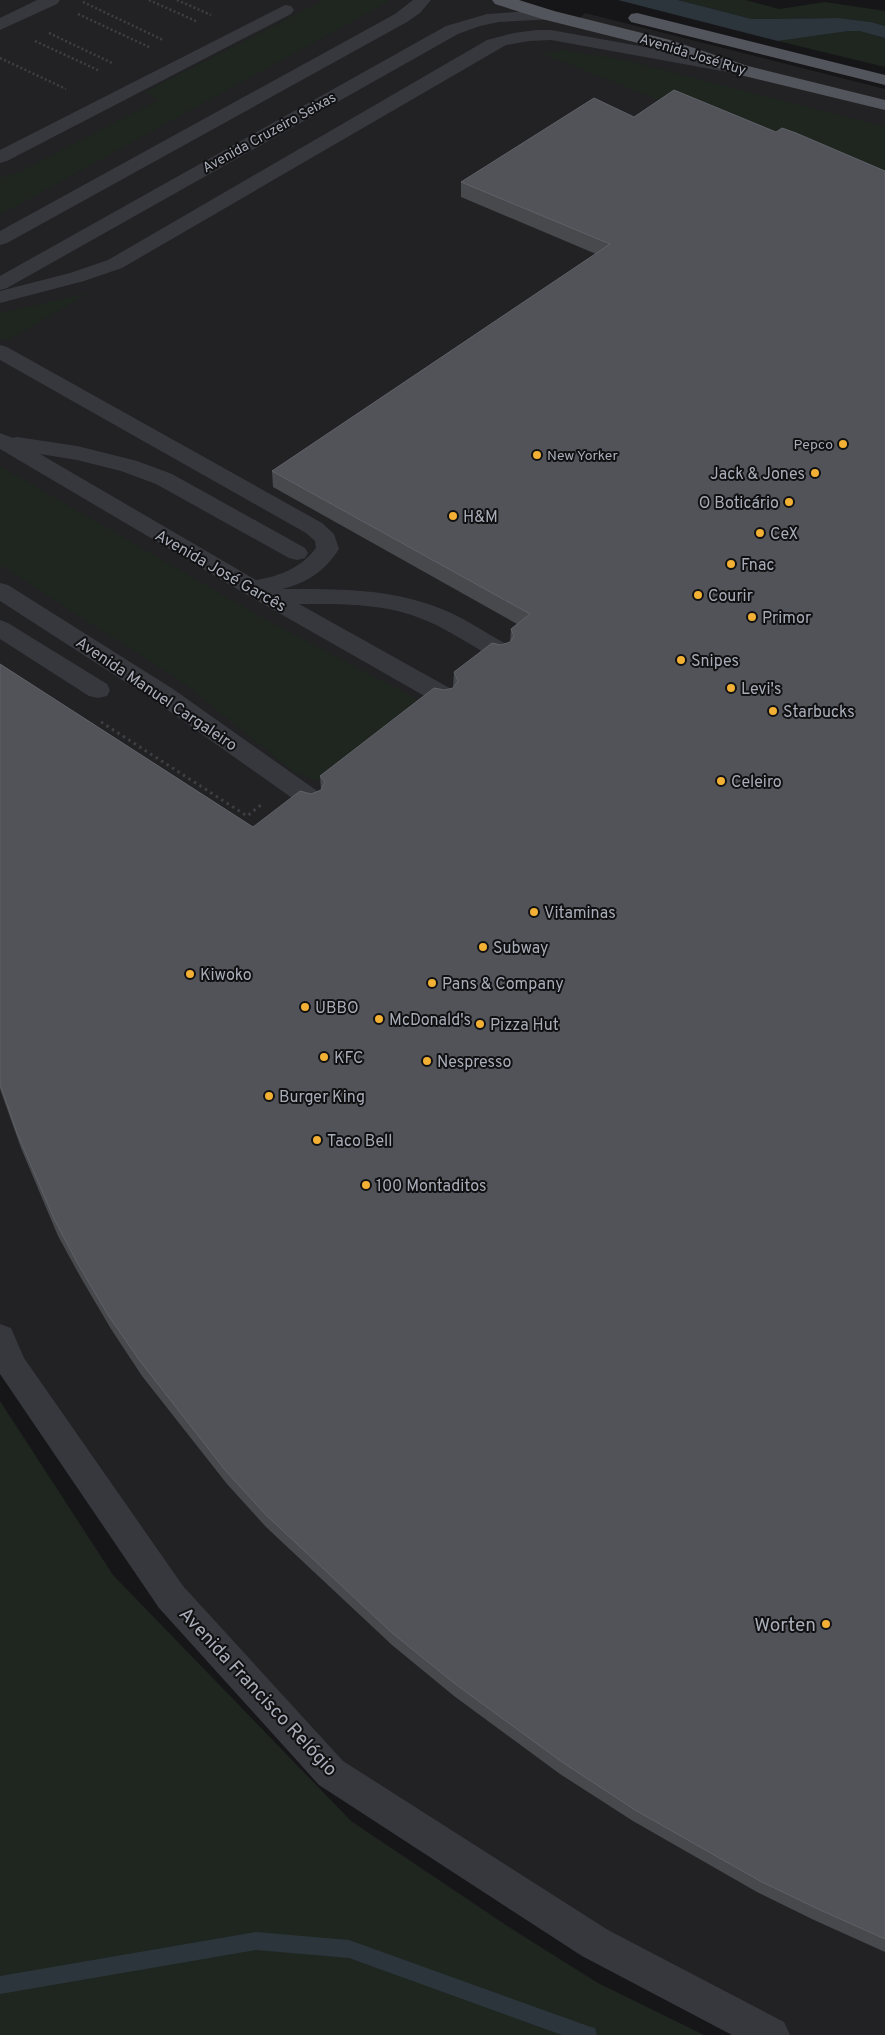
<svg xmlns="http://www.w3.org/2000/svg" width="885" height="2035" font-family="Overpass,sans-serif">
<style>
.built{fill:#222225}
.green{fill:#1e261f}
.water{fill:#2c353c}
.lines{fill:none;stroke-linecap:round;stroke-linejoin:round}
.stream{fill:#2c353c;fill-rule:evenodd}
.path-far1{stroke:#3d3f44;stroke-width:2.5;stroke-dasharray:2 2.5;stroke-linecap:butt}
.path{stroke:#3d3f44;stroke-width:3;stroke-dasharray:2.5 4;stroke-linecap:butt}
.minor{fill:#37383d;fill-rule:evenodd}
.major{fill:#53555c;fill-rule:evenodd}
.wall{fill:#47494d}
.building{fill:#525359;stroke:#5f6168}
.poi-dot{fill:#f2b134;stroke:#111113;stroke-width:2}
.labels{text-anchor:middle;stroke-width:4;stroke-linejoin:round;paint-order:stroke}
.far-street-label{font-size:14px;fill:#a8adb8;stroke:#111113}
.far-poi-label{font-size:14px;fill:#a8adb8;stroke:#111113;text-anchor:end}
.poi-label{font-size:16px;fill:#a8adb8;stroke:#111113;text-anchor:start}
.street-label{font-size:16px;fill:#a8adb8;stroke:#111113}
.near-poi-label{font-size:19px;fill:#a8adb8;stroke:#111113;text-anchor:end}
.near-street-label{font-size:19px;fill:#a8adb8;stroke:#111113}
</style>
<rect width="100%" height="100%" fill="#161618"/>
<path class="built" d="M0,0H501L576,22L585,13L885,89V2035H771L331,1773L171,1597L0,1337Z"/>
<g class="green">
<path d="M324,0H388L384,4L0,215V178L23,170L158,100L145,92Z"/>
<path d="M678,0H746L779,9L825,2L885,11V26L871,22L839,18L752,19Z"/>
<path d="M849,31H859L885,38V67L778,41Z"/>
<path d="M563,50L625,60L885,127V191L541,53Z"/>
<path d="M89,293L7,341L0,338V313Z"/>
<path d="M0,466L261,617L430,706L330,785L295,773L182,682L0,565Z"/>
<path d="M0,1401L113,1575L351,1821L512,1929L598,1983L704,2035H0Z"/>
</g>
<path class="water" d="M618,0H678L752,19L839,18L871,22L885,26V38L859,31H849L778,41Z"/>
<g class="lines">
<path class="stream" d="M256,1932L349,1940L588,2026L595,2028L597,2035H562L349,1958L256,1950L0,1994V1976Z"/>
<g class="path-far1">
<path d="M149,0L198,22"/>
<path d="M177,0L211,15"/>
<path d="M83,2L163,40"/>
<path d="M78,14L149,47"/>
<path d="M49,33L114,64"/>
<path d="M35,41L100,71"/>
<path d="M0,58L66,89"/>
</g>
<path class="path" d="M101,722L247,816L261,805"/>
<g class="minor">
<path d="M37,0H60L57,4L0,30V18Z"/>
<path d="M413,0H431L420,13L407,22L7,243L0,245V231L395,14Z"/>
<path d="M285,5L291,6L294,10L291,14L7,161L0,163V150Z"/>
<path d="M548,10L554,11L557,15L554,19L499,22L480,26L458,34L7,288L0,290V276L446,26L487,14Z"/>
<path d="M536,30H551L733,63L739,64L742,68L739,72L733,73L551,40L529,41L506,45L122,268L84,281L0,303V291L70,273L108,260L487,40L514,33Z"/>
<path d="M0,345L7,347L322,523L334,534L339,549C325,571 307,583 282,589C333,589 385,588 434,606C460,615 484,632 508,645L512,651L508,657L500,659L492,657C467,643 443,626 417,617C380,603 338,604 299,604L453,690L456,696L453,702L444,704L435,702L244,593L0,449V433L13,438L17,437L77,446L137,461L172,474L305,548L308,553L305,558L297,560L289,558L156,484L121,471L77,460L40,454L256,580C280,576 301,568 316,548L315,541L306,533L0,360Z"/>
<path d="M0,583L8,585L173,689L320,793L324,799L320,805L311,808L302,805L155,701L0,601Z"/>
<path d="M0,620L8,623L107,684L110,690L107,696L98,698L89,696L0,639Z"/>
<path d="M0,1324L11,1328L24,1358L183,1586L343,1761L608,1930L784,2022L790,2035H732L582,1956L319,1785L159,1608L0,1374Z"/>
</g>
<g class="major">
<path d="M492,0H519L554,11L670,40L748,66L885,100V110L736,74L658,48L542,19L495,4Z"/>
<path d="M637,13L885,75V85L631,22L628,18L631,14Z"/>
</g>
</g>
<path class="wall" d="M634,117L776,132L885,171V1952L814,1920L757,1892L633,1821L560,1774L454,1696L392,1645L266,1527L227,1484L142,1376L111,1329L81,1278L58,1236L21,1148L0,1089V664L253,827L311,794L321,790L320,776L444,690L453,688L454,672L501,645L510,642L511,629L517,624L273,487L272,471L596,254L461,197V182Z"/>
<path class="building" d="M674,90L776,132L782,128L796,133L885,171V1939L818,1909L760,1881L635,1810L562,1762L454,1683L391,1632L265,1514L225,1470L140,1361L108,1315L78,1264L55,1221L17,1133L0,1084V664L253,827L300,791L311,794L321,790L325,782L320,776L434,688L444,690L453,688L458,681L454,672L492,643L501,645L510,642L514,636L511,629L530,614L272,471L610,244L461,182L594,98L634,117Z"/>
<g class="poi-dot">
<circle cx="843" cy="444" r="5"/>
<circle cx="537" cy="455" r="5"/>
<circle cx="815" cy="473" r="5"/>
<circle cx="789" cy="502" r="5"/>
<circle cx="453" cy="516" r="5"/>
<circle cx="760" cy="533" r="5"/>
<circle cx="731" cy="564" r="5"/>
<circle cx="698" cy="595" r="5"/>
<circle cx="752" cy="617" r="5"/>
<circle cx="681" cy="660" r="5"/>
<circle cx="731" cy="688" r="5"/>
<circle cx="773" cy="711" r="5"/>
<circle cx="721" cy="781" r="5"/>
<circle cx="534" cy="912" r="5"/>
<circle cx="483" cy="947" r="5"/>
<circle cx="190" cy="974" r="5"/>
<circle cx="432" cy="983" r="5"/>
<circle cx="305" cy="1007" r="5"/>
<circle cx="379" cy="1019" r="5"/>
<circle cx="480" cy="1024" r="5"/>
<circle cx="324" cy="1057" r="5"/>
<circle cx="427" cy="1061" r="5"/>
<circle cx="269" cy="1096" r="5"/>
<circle cx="317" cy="1140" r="5"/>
<circle cx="366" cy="1185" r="5"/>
<circle cx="826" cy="1624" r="5"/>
</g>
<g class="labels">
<g class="far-street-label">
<text transform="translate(693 54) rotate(17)" y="5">Avenida José Ruy</text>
<text transform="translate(269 132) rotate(-29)" y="5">Avenida Cruzeiro Seixas</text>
</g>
<g class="far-poi-label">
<text x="833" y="449">Pepco</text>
<text x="547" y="460" text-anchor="start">New Yorker</text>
</g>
<g class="poi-label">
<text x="805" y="479" text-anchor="end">Jack &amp; Jones</text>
<text x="779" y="508" text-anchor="end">O Boticário</text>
<text x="463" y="522">H&amp;M</text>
<text x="770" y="539">CeX</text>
<text x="741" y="570">Fnac</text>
<text x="708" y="601">Courir</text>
<text x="762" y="623">Primor</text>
<text x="691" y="666">Snipes</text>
<text x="741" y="694">Levi's</text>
<text x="783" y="717">Starbucks</text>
<text x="731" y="787">Celeiro</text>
<text x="544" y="918">Vitaminas</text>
<text x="493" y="953">Subway</text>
<text x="200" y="980">Kiwoko</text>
<text x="442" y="989">Pans &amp; Company</text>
<text x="315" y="1013">UBBO</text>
<text x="389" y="1025">McDonald's</text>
<text x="490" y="1030">Pizza Hut</text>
<text x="334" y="1063">KFC</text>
<text x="437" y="1067">Nespresso</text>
<text x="279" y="1102">Burger King</text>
<text x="327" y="1146">Taco Bell</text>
<text x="376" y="1191">100 Montaditos</text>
</g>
<g class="street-label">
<text transform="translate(221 570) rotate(30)" y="6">Avenida José Garcês</text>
<text transform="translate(157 693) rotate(34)" y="6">Avenida Manuel Cargaleiro</text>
</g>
<g class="near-poi-label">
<text x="816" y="1631">Worten</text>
</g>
<g class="near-street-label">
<text transform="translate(259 1691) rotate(47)" y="7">Avenida Francisco Relógio</text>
</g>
</g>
</svg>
